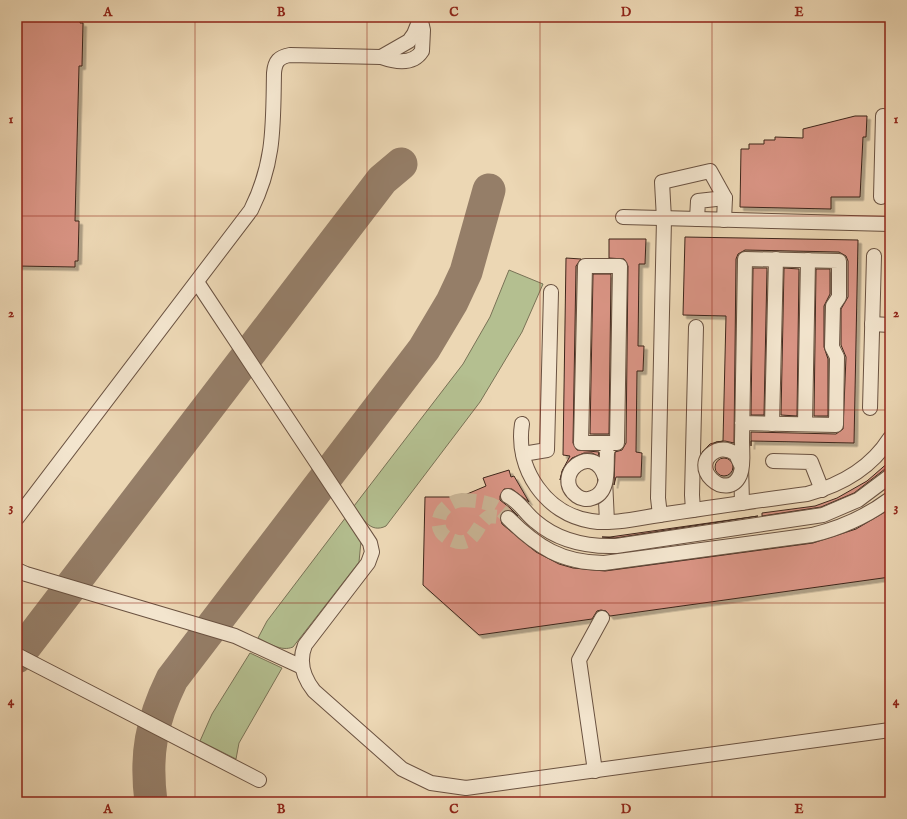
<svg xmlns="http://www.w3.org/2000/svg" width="907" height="819" font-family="'IM FELL English',serif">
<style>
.green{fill:#b4bf90;stroke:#797256}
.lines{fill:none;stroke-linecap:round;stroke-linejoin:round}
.taxiway{stroke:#957e68;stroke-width:33}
.building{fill:#d99484;stroke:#3e261b;filter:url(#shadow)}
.minor-tunnel{stroke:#c9b495;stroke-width:14;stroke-dasharray:14 7;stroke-linecap:butt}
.minor-casing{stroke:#6a5241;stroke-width:16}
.minor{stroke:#f3e5ce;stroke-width:14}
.minor-bridge-casing{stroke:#6a5241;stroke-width:16;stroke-linecap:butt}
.minor-bridge{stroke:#f3e5ce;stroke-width:14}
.grid{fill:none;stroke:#8f2418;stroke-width:1;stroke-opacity:0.55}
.neatline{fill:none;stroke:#8f2418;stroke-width:1.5}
.grid-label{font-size:13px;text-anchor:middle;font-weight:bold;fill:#8f2418}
</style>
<defs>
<filter id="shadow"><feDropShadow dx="3.5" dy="3.5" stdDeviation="0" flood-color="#0004"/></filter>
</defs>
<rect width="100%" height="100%" fill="#ecd7b4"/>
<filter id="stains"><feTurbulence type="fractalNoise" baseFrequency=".005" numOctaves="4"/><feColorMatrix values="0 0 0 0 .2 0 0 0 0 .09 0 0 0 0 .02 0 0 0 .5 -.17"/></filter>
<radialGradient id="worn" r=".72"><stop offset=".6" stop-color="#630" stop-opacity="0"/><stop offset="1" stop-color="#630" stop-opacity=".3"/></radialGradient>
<g class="green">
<path d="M509,270L543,284L522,332L480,402L386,526C370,534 362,518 354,506L463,364L490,317Z"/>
<path d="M346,517L361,541L359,562L293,647C281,652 269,643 258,638L267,621Z"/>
<path d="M250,653L282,668L239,743L236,759L200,741L212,714Z"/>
</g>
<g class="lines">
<g class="taxiway">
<path d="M17,657L382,180L401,164"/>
<path d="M151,802C145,755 151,722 172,679L424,349L452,302L466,272L489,190"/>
</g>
</g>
<g class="building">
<path d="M17,19L80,20V23H83L82,66H79L75,221H79L78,261H75V267L17,266Z"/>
<path d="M855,116H867L866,137H863L860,197H831V209L740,207L741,149H749V144H764V140H775V137L803,138V129Z"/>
<path d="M685,237L858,240L854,443L751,441V446V432L836,434L843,429L846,357L841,345V309L848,297V261L846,256L839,252L745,250L738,254L736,259L734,443L725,441L716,442L702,452L710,444L717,442L723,441L726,316L683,315Z"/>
<path d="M609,239H646L645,264H639L638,346H644L643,371H637L636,452L642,453L641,477H616L614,485L615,452L622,450L626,443L628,266L624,259L609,258Z"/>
<path d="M566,258L581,259L576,266L573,443L577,450L599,452L598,456L592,453H584L572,458L563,469L560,480L562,471L570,456L563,455Z"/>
<path d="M753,268H767L764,415H751Z"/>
<path d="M784,268L799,269L797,416L781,415Z"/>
<path d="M816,269H830V294L824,306V347L828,359V416H814Z"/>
<path d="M593,274H611L609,434H590Z"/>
<circle cx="724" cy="467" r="9"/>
<path d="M890,461V468L885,469L854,493L821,507L762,516V513L815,506L837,498L867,481Z"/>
<path d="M509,470L511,477L514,476L529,502L512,489H504L500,496V500L510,508L518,516L510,510H505L500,516L502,524L536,552L559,564L573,568L605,571L813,543L856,529L890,509V577L610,616L606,611L601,610L597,611L592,619L479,635L423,585L425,497H460L486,486L483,478Z"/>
<path d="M758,516L615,538L602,537H610Z"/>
</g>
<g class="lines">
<path class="minor-tunnel" d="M462,500C480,501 497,502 508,518L490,516C475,523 476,550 452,540C428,531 439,502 462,500Z"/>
<defs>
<g id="minor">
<path d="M381,57L409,41L414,34L420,19"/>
<path d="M881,197L883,116"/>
<path d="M623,217L890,224"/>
<path d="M697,219L698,201L725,198"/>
<path d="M585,266H620L617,443H581Z"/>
<path d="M197,282L370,543L372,552L368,563L305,645C298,662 303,677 314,691L402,769L431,783L466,788L890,730"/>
<path d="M872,324L890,325"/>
<path d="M870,408L874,256"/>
<path d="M522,424C515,469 546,514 591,521C615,525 643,517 666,514C713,507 760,500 807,494C841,485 871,468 890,438"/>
<path d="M772,424L776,259"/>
<path d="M805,424L808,260"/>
<path d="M742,441L745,259L839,261V297L833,306L832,347L837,357L836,425L742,423"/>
<path d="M523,454L547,450L551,292"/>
<path d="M773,461L811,462L822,490"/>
<path d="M741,465L742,503"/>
<path d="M605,479L607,522"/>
<path d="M508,496C520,502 525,513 535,521C558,541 586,547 616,546L823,515L858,500L890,476"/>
<path d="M693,510L692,495L696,327"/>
<path d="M660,515L658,498L664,219L662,182L710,171L725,198L724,220"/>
<path d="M17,518L251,210C275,162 273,124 274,73C275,61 279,57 290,55L381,57C395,62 413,65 422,51L423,30L420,17"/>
<path d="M508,518C537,547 562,563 604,563L812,535C841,528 866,517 890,499"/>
<path d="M17,570L26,574L235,636L302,667"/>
<path d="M17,655L259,780"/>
<path d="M595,771L579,660L602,618"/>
</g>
</defs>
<use href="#minor" class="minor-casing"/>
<use href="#minor" class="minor"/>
<defs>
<g id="minor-bridge">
<path d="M741,465L736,454C730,450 723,448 716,451C686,466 727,504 740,475C744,465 742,451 742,441"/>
<path d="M605,477C593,440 550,476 577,496C581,499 587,500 592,498C610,493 606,468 607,453"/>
</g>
</defs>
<use href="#minor-bridge" class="minor-bridge-casing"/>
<use href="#minor-bridge" class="minor-bridge"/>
</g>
<path class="grid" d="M195,17V802M367,17V802M540,17V802M712,17V802M17,216H890M17,410H890M17,603H890"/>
<rect width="907" height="819" fill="none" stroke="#ecd7b4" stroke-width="44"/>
<rect x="22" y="22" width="863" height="775" class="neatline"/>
<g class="grid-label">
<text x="108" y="16">A</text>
<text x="281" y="16">B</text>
<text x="454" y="16">C</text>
<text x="626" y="16">D</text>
<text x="799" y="16">E</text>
<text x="11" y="123">1</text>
<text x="896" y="123">1</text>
<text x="11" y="317">2</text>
<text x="896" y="317">2</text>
<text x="11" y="511">3</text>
<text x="896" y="511">3</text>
<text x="11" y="705">4</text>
<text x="896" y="705">4</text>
<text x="108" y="813">A</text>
<text x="281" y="813">B</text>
<text x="454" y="813">C</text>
<text x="626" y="813">D</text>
<text x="799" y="813">E</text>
</g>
<rect width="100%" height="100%" filter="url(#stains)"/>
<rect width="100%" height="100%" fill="url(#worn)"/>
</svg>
